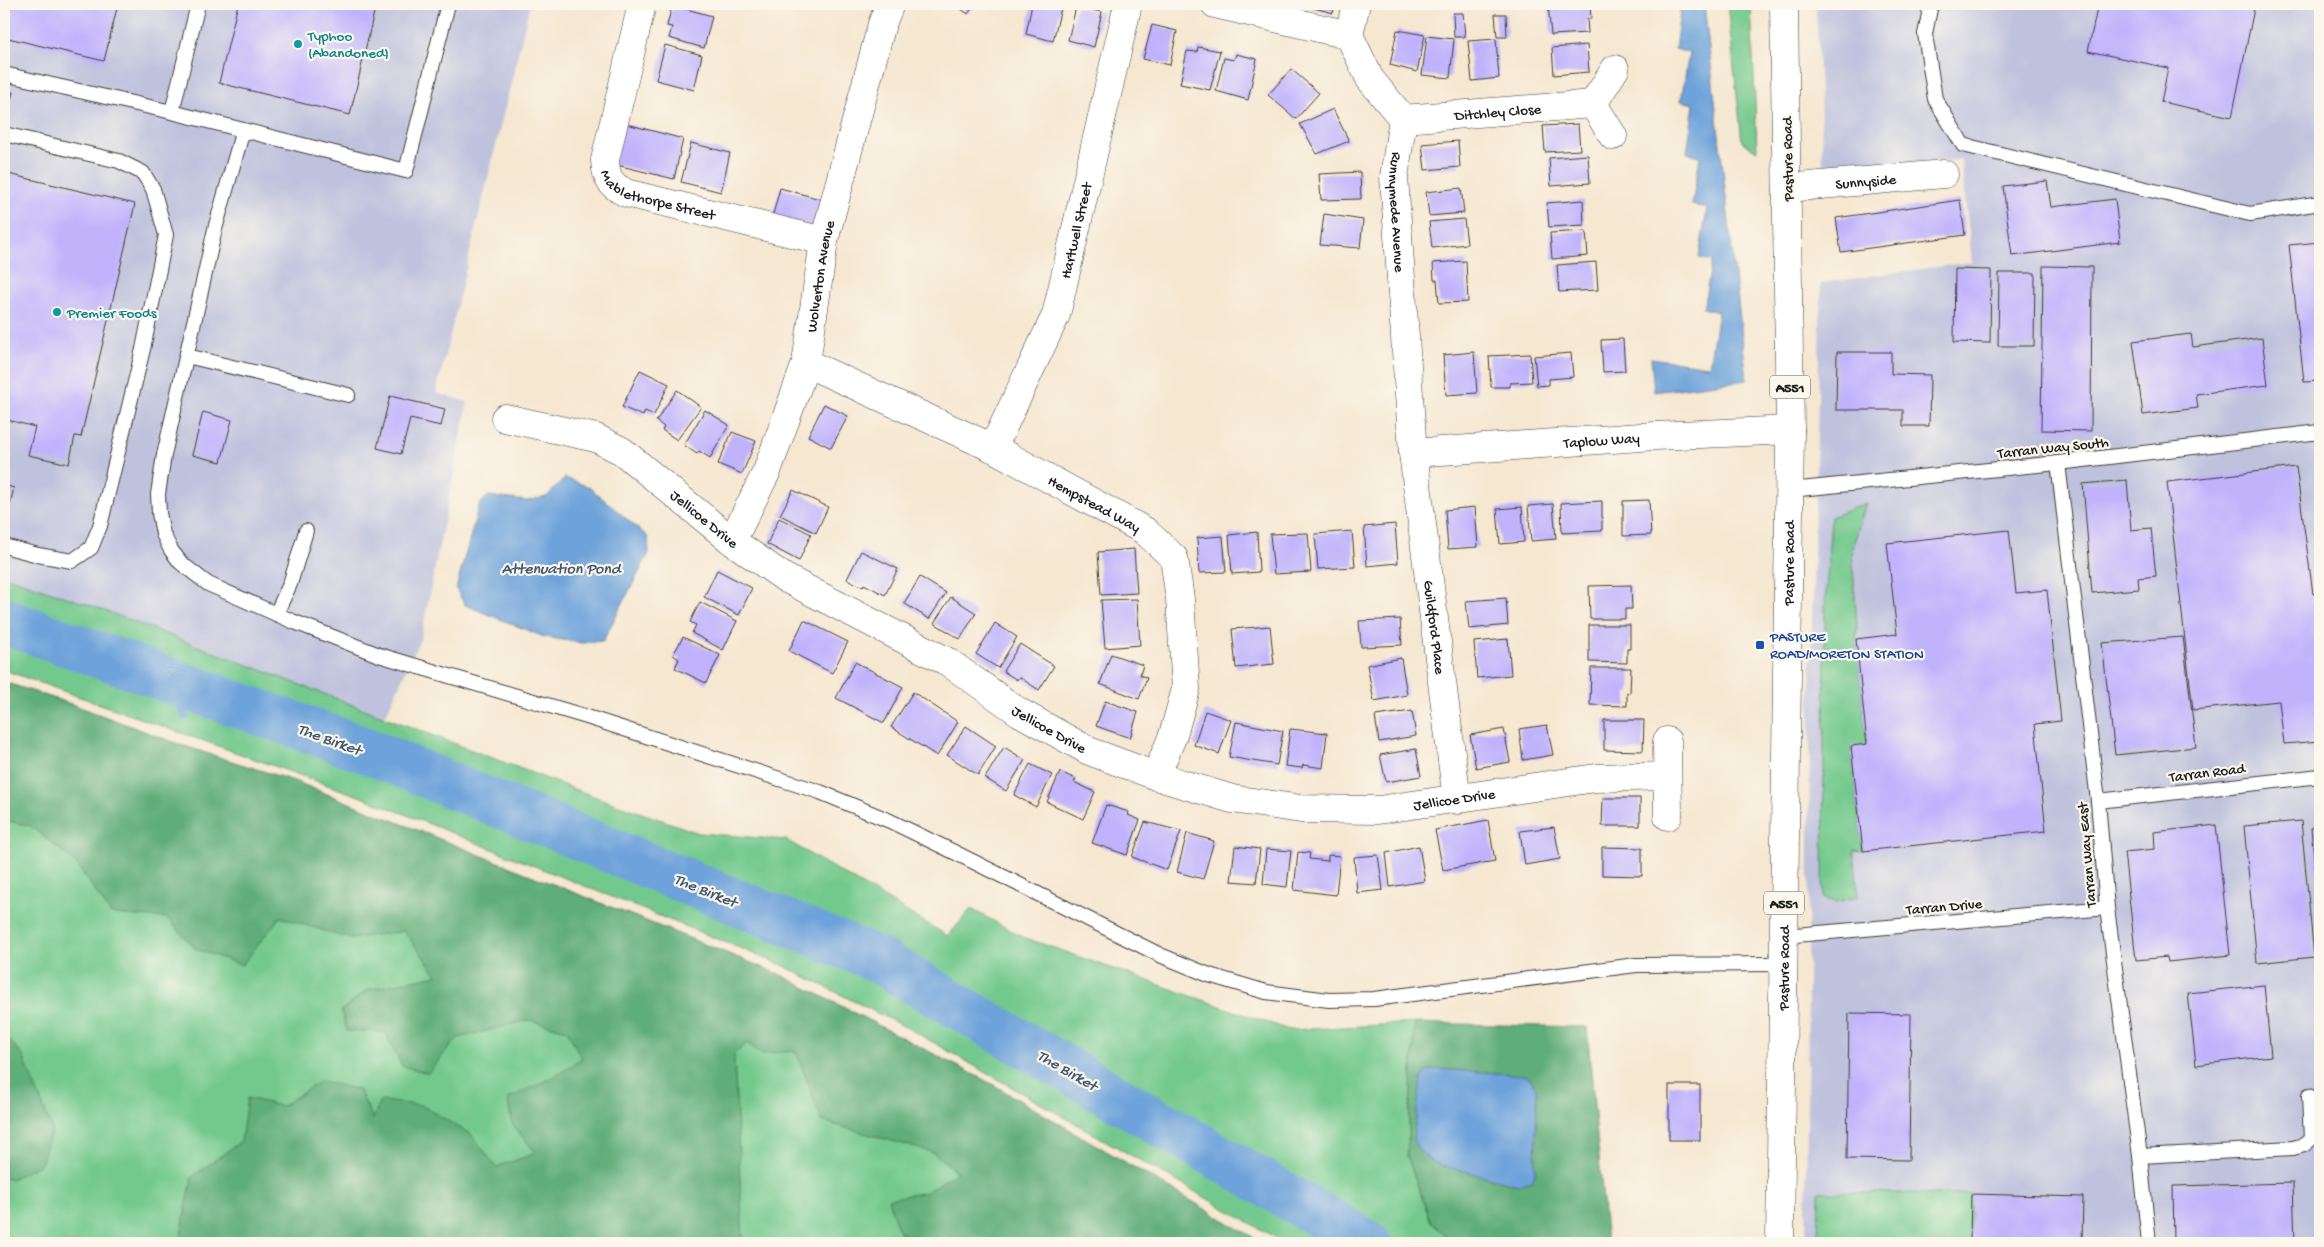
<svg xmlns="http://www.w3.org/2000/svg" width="2324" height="1247" font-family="'Gochi Hand',sans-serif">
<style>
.industrial{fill:#bfc2dd}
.green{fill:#73c98d;stroke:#487254}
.forest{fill:#5ead78;stroke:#3d644a}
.water{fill:#6da2da;stroke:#445f7b}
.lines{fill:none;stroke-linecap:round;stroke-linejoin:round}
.stream{stroke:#6da2da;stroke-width:8}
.river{stroke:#6da2da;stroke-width:46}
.building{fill:#c0b3fc}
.lane-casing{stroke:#3d3a37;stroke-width:16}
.street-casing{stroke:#3d3a37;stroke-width:29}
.primary-casing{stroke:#3d3a37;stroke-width:29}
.lane{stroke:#fff;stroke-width:14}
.street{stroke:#fff;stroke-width:28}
.primary{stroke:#fff;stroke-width:28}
.culture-dot{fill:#0f9aa8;stroke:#fbf7ec;stroke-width:2}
.transit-dot{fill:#1a4fb4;stroke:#fbf7ec;stroke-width:2}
.labels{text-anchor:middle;stroke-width:4.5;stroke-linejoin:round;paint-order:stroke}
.shield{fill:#fbf7ec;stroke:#5f5e5a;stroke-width:1}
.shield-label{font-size:14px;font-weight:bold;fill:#1c1c1c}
.culture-label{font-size:15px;fill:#0d838f;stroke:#fbf7ec;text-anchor:start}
.street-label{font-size:15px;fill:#1c1c1c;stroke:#fbf7ec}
.transit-label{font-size:15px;fill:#164399;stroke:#fbf7ec;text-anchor:start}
.water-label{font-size:16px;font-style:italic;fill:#405871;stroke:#fbf7ec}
</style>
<rect width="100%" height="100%" fill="#fbf7ec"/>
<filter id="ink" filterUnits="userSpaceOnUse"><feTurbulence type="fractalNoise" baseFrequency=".02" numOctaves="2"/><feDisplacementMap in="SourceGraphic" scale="10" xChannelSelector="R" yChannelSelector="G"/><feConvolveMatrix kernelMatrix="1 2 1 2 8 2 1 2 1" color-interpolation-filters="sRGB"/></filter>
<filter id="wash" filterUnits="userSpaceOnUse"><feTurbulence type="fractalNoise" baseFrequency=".0096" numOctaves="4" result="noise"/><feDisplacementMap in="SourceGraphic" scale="20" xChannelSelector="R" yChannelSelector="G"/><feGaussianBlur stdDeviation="1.12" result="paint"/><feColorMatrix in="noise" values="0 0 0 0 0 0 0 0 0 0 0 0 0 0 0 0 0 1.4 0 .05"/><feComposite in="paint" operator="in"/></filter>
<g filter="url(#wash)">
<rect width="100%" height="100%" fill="#f5e7d0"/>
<g class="industrial">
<path d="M4,4H530L436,393L468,402L421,637L385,717L87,604L4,576Z"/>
<path d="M1816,4H2320V1243H1806L1810,703L1821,283L1972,262L1961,159L1836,172L1823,165Z"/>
</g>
<g class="green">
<path d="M1727,4H1751L1757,151L1742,142Z"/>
<path d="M1866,503L1852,549L1857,628L1856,639L1867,744L1851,747L1863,851L1854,850L1858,897L1836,902L1823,898L1825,607L1831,517Z"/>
<path d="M4,576L87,604L590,795L699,833L786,840L948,936L971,909L1025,938L1289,1030L1415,1023L1407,1156L1431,1222L1454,1243H1285L915,1032L782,965L367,799L4,670Z"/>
<path d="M4,682L77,706L181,745L294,781L779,974L992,1084L1263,1243H4Z"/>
<path d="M1819,1192L1971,1194L1970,1243H1818Z"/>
</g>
<g class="forest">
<path d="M4,682L77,706L181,745L294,781L779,974L992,1084L1263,1243H919L899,1232L888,1199L926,1192L957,1172L934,1153L822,1121L796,1051L761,1054L747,1043L734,1054L743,1243H181L182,1229L192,1177L241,1141L247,1098L282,1106L320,1081L359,1090L373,1119L380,1101L421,1105L472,1135L496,1167L536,1153L513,1125L507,1099L550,1079L582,1059L567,1030L529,1020L458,1038L428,1073L402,1066L385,1032L347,1031L341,1011L367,990L437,975L404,931L350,939L280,917L242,965L196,949L167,918L111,914L75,862L31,826L4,820Z"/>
<path d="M1415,1023L1587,1027L1607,1243H1454L1431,1222L1407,1156Z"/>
<path d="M4,1034L23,1056L52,1129L41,1164L12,1179L4,1177Z"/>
</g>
<g class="water">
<path d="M1681,4H1704L1747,380L1654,392L1651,358L1709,366L1718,312L1703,308L1712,261L1699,258L1707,208L1692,205L1700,156L1687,153L1694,104L1681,101L1689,53L1675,49Z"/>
<path d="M565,478L589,487L648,537L649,553L603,641L582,643L544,637L465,605L456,589L479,505L488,496L527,501L546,497Z"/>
<path d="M1436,1069L1525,1075L1531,1079L1537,1090L1535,1174L1532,1181L1518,1185L1440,1165C1428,1160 1418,1152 1413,1140L1421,1079L1427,1071Z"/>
</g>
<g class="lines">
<path class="stream" d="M173,681L185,717"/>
<path class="river" d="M4,621L365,750L876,959L1368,1243"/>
</g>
<g id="blocks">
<g class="building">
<path d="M4,4H118L104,61L4,37Z"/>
<path d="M238,4H376L350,115L219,83Z"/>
<path d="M954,4H975L968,14Z"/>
<path d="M1032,4H1062L1053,41L1026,34Z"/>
<path d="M1298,4H1335L1333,13Z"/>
<path d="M1548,4H1590L1591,19H1587L1588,33L1551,35Z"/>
<path d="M2098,4H2255L2232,117L2161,102L2168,68L2088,51Z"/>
<path d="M672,5L712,16L704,48L669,38L672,27L667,26Z"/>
<path d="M1076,7L1102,12L1094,47L1068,40Z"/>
<path d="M1453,13H1463L1465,37H1454Z"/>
<path d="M1495,14H1506L1507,37H1497Z"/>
<path d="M1152,25L1177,31L1170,65L1143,59Z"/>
<path d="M1397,30L1425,35L1417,72L1390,65Z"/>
<path d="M1427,36L1454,39L1450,78L1422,75Z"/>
<path d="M1496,39L1499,78L1472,81L1468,41Z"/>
<path d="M665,45L702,55L694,90L656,80Z"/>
<path d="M1587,45L1589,72L1554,75L1552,48Z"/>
<path d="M1198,47L1220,51L1210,90L1180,84L1187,51L1197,52Z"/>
<path d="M1236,54L1257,59L1248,100L1216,91L1224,58L1234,60Z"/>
<path d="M1291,69L1319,93L1296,119L1268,95Z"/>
<path d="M4,90L13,92L4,126Z"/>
<path d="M1333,109L1349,141L1317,154L1300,124Z"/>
<path d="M623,123L683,139L674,179L613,164Z"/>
<path d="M1578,124L1580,150L1545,152L1543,126Z"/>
<path d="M1458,141L1460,167L1425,170L1422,144Z"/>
<path d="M691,143L730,153L721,192L681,182Z"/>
<path d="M1588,155L1590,183L1551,186L1549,158Z"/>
<path d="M1360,172L1361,199L1321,200L1319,174Z"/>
<path d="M4,173L135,204L81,437L75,436L69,464L28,455L35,427L4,419Z"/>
<path d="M2047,181L2051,207L2115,199L2120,242L2012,256L2003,186Z"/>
<path d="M780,188L827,201L818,230L772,218Z"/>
<path d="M1461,188L1464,213L1429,216L1426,192Z"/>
<path d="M1583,200L1584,225L1549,227L1547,203Z"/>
<path d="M1960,200L1965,235L1841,252L1836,218Z"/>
<path d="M1324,214L1363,220L1360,248L1320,245Z"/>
<path d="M1464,219L1467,244L1432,248L1429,222Z"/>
<path d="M1586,231L1588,256L1552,259L1550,233Z"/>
<path d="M2320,242V381L2304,382L2289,245Z"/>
<path d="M1466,261L1468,302L1439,303L1437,280H1434L1433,263Z"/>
<path d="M1596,262L1598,290L1559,292L1557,265Z"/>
<path d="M2043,266L2092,267L2091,431L2041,430Z"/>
<path d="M1955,269L1991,270L1990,343L1954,342Z"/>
<path d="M1999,273H2035L2034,346H1998Z"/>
<path d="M2191,334L2193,347L2262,338L2268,385L2196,394L2198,408L2143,415L2133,341Z"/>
<path d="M1623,339L1625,371L1603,372L1601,340Z"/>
<path d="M1474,352L1477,393L1446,395L1443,355Z"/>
<path d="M1837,352H1891V374L1930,375L1929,426H1903V410H1836Z"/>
<path d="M1571,353L1573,377L1549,379V385L1537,386L1534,356Z"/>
<path d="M1530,354L1532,382L1510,383V387H1491L1489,356Z"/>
<path d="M640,370L669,384L654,415L645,411L643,416L622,407Z"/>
<path d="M677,390L701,407L677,440L662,430L664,427L656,421Z"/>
<path d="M390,396L445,409L441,426L410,419L401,454L377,448Z"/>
<path d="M824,404L848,416L831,448L808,436Z"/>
<path d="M705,410L729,425L710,458L699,451L697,454L684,445Z"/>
<path d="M203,412L232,420L221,462L192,455Z"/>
<path d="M732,432L756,441L742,474L718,464Z"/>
<path d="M2296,467L2313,594L2320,593V741L2284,744L2279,701L2193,710L2167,482Z"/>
<path d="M2127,480L2131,530L2151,528L2156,576L2138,578L2139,589L2092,593L2083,484Z"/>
<path d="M4,485L14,488L6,520H4Z"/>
<path d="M793,490L828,507L816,533L780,515Z"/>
<path d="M1649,500L1651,535L1623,536V501Z"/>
<path d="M1602,501V531L1562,533L1561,503Z"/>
<path d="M1553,504L1556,539L1531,541L1528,506Z"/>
<path d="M1475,507L1478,547L1448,549L1445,510Z"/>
<path d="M1522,507L1524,542L1500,544L1497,509Z"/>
<path d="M779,518L811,534L799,561L767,544Z"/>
<path d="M1395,524L1398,563L1367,566L1364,527Z"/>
<path d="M2009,530L2016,593L2047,590L2061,721L2035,724L2046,831L1863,851L1851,746L1867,744L1856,639L1897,634L1887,543Z"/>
<path d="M1352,531L1355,567L1318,569L1315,534Z"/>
<path d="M1257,532L1259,572L1232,574L1229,535Z"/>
<path d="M1308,533L1311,572L1274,574L1270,534Z"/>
<path d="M1223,536L1226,572L1199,573L1197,538Z"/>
<path d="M1134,549L1137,593L1101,595L1098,552Z"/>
<path d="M861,551L898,569L885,595L864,584L863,587L847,579Z"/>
<path d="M717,570L752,588L739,615L704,597Z"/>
<path d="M920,577L946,593L929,619L904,603Z"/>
<path d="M1631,585L1632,609H1625V619H1590L1589,586Z"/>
<path d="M951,597L976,613L960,639L934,623Z"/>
<path d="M1506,598L1508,625L1469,629L1466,601Z"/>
<path d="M1137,599L1140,645L1105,648L1101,600Z"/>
<path d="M700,602L737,621L723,650L692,633L696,625L690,622Z"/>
<path d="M1400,619L1402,645L1361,647L1359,621Z"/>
<path d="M804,620L848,642L832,673L789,651Z"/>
<path d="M995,623L1017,637L998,668L976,654Z"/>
<path d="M1589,625H1630V649H1627V663L1589,662Z"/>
<path d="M1270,626L1274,664L1236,668L1232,629Z"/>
<path d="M683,637L720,655L706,683L675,668L679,659L673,655Z"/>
<path d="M2183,637L2196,747L2115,755L2102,643Z"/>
<path d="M1508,639L1511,675L1477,678L1474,642Z"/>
<path d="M1020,644L1054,666L1039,690L1019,677L1017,680L1003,671Z"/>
<path d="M1111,654L1143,665L1140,675L1147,678L1139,699L1100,684Z"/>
<path d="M1401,658L1407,695L1374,701L1367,665Z"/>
<path d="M855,662L903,687L884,723L836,698Z"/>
<path d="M1591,668H1631L1630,693L1627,692V706L1590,705Z"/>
<path d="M913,692L958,722L937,756L891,727Z"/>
<path d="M1105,701L1138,712L1130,738L1096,726Z"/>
<path d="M1205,711L1231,720L1219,754L1194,745Z"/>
<path d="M1412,711L1416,736L1379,742L1375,716Z"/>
<path d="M1604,720H1644L1643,751L1604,750Z"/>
<path d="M1236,722L1283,731L1277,765L1229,757Z"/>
<path d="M1547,725L1553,755L1523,760L1519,729Z"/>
<path d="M966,726L996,746L978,775L947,755Z"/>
<path d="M1290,729L1327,733L1323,768L1303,765L1302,768L1285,766Z"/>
<path d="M1504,729L1510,762L1476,768L1470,735Z"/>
<path d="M1004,747L1025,760L1006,791L985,778Z"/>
<path d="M1416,749L1421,776L1386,782L1380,755Z"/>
<path d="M1030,764L1052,775L1036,807L1014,795Z"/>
<path d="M1060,772L1076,779L1074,782L1095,792L1083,819L1047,802Z"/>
<path d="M1603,798H1640V826H1602Z"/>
<path d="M1106,805L1129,812L1128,815L1140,820L1127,855L1092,843Z"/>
<path d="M1488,820L1495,861L1443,870L1435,830Z"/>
<path d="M2301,821L2314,957L2257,963L2244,826Z"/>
<path d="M1145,822L1181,831L1167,870L1132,857Z"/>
<path d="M2216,825L2230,955L2168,962L2167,957L2136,960L2124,852L2155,849L2154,832Z"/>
<path d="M1554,827L1560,859L1525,865L1520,831Z"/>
<path d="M2320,827V904H2319L2311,828Z"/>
<path d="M1187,833L1214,841L1203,879L1177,872Z"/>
<path d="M1235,846L1260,849L1256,883L1231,881Z"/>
<path d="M1419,846L1425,881L1390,887L1386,853Z"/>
<path d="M1602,847L1642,848V876L1602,875Z"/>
<path d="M1266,849L1291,851L1287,887L1263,884Z"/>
<path d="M1298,852L1310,853L1309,859L1328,861V855L1340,856L1336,895L1294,890Z"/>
<path d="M1378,855L1383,890L1357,893L1354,857Z"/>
<path d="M2264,985L2271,1056L2196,1065L2188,993Z"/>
<path d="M1849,1013L1911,1014L1909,1160L1847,1159Z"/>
<rect x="1669" y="1085" width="31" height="55"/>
<path d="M2293,1183L2295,1243H2174L2173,1186Z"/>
<path d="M1971,1194L2083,1197L2082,1243H1970Z"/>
</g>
</g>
</g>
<g filter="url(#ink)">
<use href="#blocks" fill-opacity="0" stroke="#3d3a37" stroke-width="1"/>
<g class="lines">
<defs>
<g id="lane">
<path d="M198,4L172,112L406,171L448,4"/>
<path d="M1931,4L1925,34L1935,99L1963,145L2250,214L2320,203"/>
<path d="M4,74L172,112"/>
<path d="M243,130L215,229L164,455L158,494L159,513L163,534L171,550L181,563L208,584L292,621L379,655L587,717L820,792L890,821L954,852L1160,955L1209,975L1266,992L1329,1000L1374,999L1636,965L1784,964"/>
<path d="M4,134L119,161L143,173L153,189L166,235L143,349L100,526L91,548L72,561L38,555L4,546"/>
<path d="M187,356L348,395"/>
<path d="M2058,463L2098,801L2107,908L2140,1156L2149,1243"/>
<path d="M1790,490L2058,463L2320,432"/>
<path d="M276,614L290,584L306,531"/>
<path d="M2098,801L2320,776"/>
<path d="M1784,936L2107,908"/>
<path d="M2140,1156L2293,1148L2304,1145L2311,1139L2309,1096"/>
</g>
<g id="street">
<path id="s1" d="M642,4L605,160C606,178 610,185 626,193L824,241"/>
<path id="s2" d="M1215,4L1349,35L1370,79L1403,119L1394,177L1413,453L1457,800"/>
<path d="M1349,35L1356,4"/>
<path d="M1593,104L1615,69"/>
<path d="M1593,104L1613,136"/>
<path id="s3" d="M1403,119L1593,104"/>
<path id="s4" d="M1787,188L1944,174"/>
<path id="s5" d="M806,363L993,448L1145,531L1174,558L1180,599L1186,689L1173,735L1156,776"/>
<path id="s6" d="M505,418L596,438L622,451L732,541L785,578L948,662L1019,712L1089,751L1156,776L1232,799L1301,809L1378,810L1596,778L1667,776"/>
<path id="s7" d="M993,448L1056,315L1128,4"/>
<path id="s8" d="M1413,453L1655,436L1790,430"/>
<path id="s9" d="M732,541L767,471L806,363L824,241L882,24L890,4"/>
<path d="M1667,741L1668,816"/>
</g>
<g id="primary">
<path id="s10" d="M1780,1243L1790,430L1784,4"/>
</g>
</defs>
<use href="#lane" class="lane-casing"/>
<use href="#street" class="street-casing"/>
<use href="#primary" class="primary-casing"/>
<use href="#lane" class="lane"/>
<use href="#street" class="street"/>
<use href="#primary" class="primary"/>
</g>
</g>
<g class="culture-dot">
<circle cx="298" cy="44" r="5"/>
<circle cx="57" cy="312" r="5"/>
</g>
<rect class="transit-dot" x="1755" y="640" width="10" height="10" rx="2.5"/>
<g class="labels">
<g class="shield">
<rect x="1770" y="375.5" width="40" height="23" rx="4"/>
<rect x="1764" y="891.5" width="40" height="23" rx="4"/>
</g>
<g class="shield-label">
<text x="1790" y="392">A551</text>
<text x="1784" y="908">A551</text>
</g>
<g class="culture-label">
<text x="308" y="40">Typhoo<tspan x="308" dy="17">(Abandoned)</tspan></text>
<text x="67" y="317">Premier Foods</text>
</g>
<g class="street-label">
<text dy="5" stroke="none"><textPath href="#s3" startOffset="95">Ditchley Close</textPath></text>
<text transform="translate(1787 159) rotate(-91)" y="5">Pasture Road</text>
<text dy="5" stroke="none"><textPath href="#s4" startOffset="79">Sunnyside</textPath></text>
<text dy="5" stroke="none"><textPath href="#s1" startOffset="232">Mablethorpe Street</textPath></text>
<text dy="5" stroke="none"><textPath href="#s2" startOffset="332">Runnymede Avenue</textPath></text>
<text dy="5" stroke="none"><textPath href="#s7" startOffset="234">Hartwell Street</textPath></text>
<text dy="5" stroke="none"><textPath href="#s9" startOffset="281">Wolverton Avenue</textPath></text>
<text dy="5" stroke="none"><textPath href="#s8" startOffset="189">Taplow Way</textPath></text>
<text transform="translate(2053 447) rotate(-6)" y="5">Tarran Way South</text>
<text dy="5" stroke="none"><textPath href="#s5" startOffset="321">Hempstead Way</textPath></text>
<text dy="5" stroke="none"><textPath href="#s6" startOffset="229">Jellicoe Drive</textPath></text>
<text dy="5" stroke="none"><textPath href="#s10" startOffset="680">Pasture Road</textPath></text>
<text dy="5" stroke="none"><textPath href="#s2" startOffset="749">Guildford Place</textPath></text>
<text dy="5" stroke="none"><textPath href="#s6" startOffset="634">Jellicoe Drive</textPath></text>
<text transform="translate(2207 772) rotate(-7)" y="5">Tarran Road</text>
<text dy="5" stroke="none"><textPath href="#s6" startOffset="1054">Jellicoe Drive</textPath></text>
<text transform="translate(2086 855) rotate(-95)" y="5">Tarran Way East</text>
<text transform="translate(1944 906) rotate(-5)" y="5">Tarran Drive</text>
<text dy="5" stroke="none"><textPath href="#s10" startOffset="275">Pasture Road</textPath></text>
</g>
<g class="transit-label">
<text x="1770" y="641">PASTURE<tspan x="1770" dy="17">ROAD/MORETON STATION</tspan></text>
</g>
<g class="water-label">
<text x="561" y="573">Attenuation Pond</text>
<text transform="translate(330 738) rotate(20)" y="6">The Birket</text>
<text transform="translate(706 889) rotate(22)" y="6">The Birket</text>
<text transform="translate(1068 1069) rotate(30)" y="6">The Birket</text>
</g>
</g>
<rect width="2324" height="1247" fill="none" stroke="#fbf7ec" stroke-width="20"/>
</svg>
